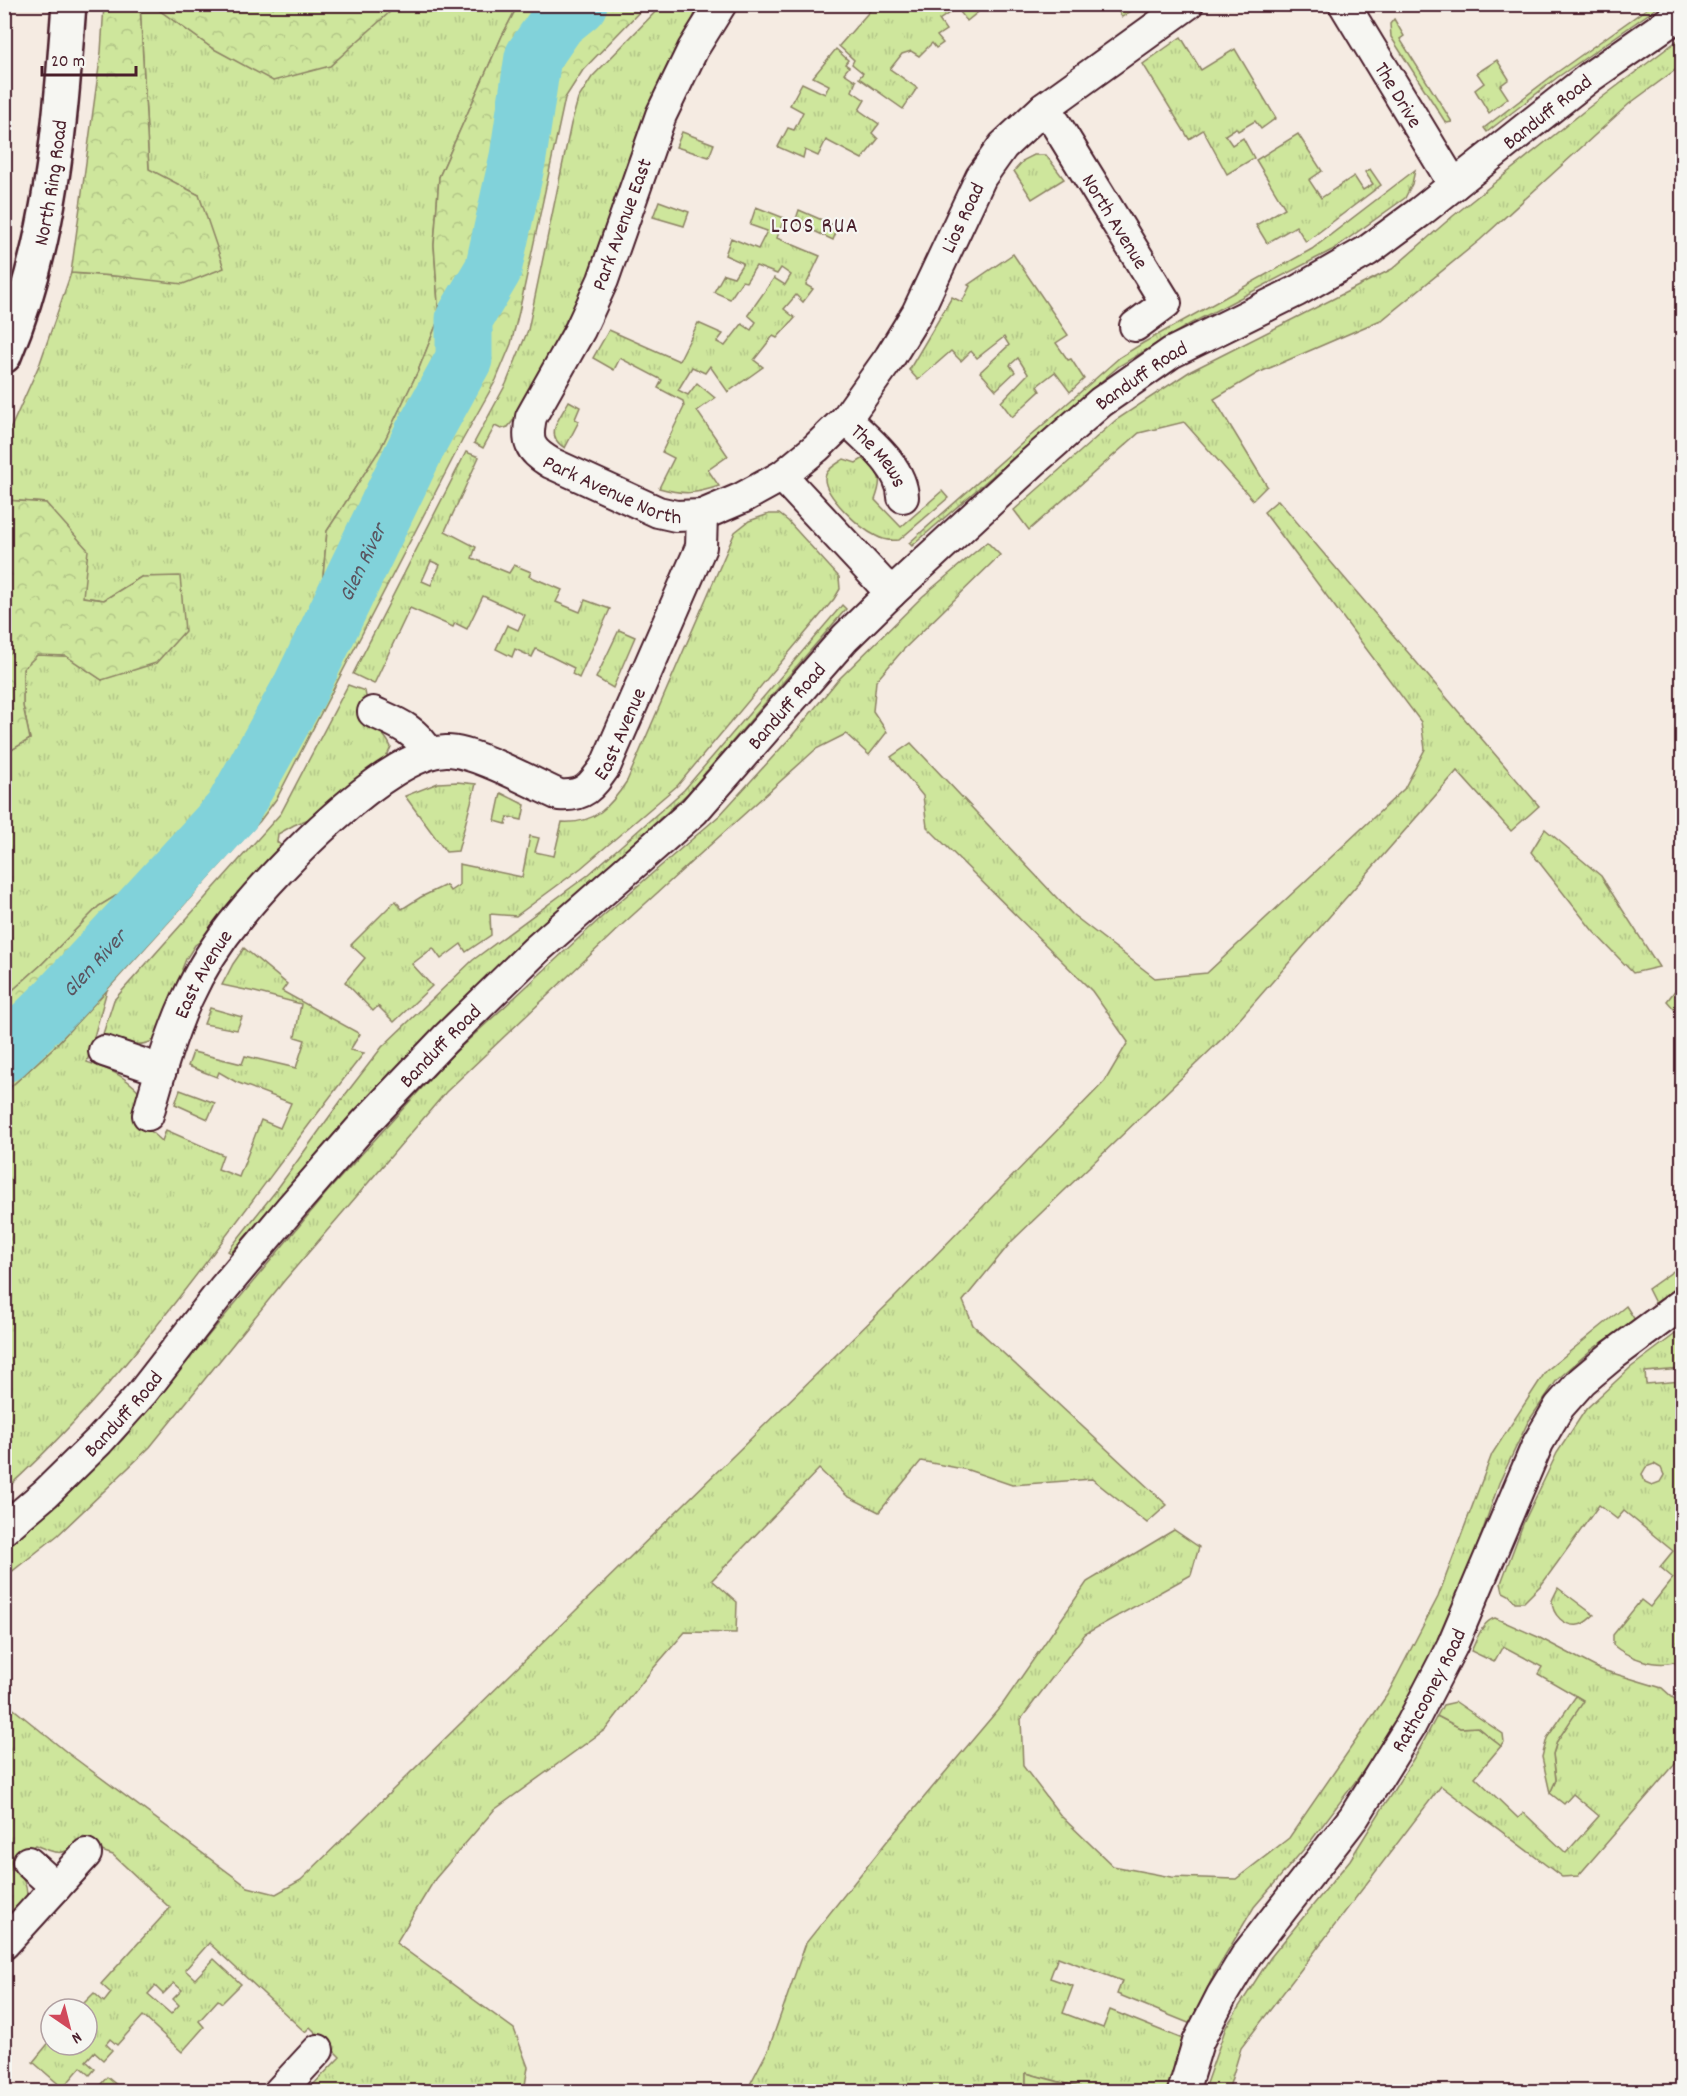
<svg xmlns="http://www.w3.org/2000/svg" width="1687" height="2096" font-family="Dekko,sans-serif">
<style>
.grass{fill:url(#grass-tufts);stroke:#8c8264;stroke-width:1.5;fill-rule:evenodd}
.forest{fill:url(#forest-crowns);stroke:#8c8264;stroke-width:1.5}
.garden{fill:#cee69c;stroke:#8c8264;stroke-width:1.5}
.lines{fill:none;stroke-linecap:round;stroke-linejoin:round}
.river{stroke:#81d2da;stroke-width:57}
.street-casing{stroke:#4a1f2b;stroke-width:34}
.secondary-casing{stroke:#4a1f2b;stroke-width:38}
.street{stroke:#f6f6f2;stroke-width:30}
.secondary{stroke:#f6f6f2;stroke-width:33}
.labels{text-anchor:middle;stroke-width:4.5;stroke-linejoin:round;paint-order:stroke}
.street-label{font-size:21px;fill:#4a1f2b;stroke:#f6f6f2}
.neighbourhood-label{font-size:22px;letter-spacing:1.5px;fill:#4a1f2b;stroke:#f6f6f2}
.water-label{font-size:22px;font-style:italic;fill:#5a5560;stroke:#f6f6f2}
</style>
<defs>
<pattern id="grass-tufts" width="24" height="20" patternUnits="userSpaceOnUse" patternTransform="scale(1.5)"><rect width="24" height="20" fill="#cee69c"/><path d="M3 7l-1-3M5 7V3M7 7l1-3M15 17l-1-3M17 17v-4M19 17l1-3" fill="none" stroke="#b2c587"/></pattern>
<pattern id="forest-crowns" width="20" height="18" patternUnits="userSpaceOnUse" patternTransform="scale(1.5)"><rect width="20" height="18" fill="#cee69c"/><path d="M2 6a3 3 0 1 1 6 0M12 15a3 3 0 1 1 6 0" fill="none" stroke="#b2c587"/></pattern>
</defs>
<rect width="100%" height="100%" fill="#f5ebe2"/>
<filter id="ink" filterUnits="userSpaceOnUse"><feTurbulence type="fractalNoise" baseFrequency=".0167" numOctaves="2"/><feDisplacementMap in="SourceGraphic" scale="12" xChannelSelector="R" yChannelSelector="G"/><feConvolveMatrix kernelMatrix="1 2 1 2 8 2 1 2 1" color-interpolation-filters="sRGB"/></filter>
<g filter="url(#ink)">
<g class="grass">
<path d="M140,5H152L212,48L392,10L395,5H518L502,36L439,177L434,245L439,318L418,371L381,448L327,531L322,588L222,798L147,877L99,906L41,965L5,997L4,754L30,739L23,706V668L37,655L66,656L102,680L141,577L104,600L82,597L46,503L5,500V441L40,363L71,273L115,276L199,195L149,170Z"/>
<path d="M662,5H702L696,12L661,86L587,281L516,417L508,427L501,429L495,426L483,448L474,443L506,384L528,330L571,124L578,99L592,77Z"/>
<path d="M875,5H978L975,8L978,12L967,21L957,8L939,20L946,30L937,36L943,43L936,48L932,43L919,56L911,51L902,54L890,69L917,88L903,109L859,78L863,73L852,64L854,60L839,46Z"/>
<path d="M1114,5H1113H1140L1122,17Z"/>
<path d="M1652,5H1661L1558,77L1487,132L1484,128L1556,73Z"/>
<path d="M1181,37L1201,70L1235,49L1276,118L1261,129L1255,121L1238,131L1236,128L1225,135L1232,145L1243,138L1254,158L1227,174L1203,130L1189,139L1143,64Z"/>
<path d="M1682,37V65L1629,104L1480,240L1383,319L1258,373L1214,399L1267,486L1253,500L1184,422L1139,433L1029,530L1014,510L1116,420L1189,372L1392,269L1453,216L1588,108Z"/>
<path d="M836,49L848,60L845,64L849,67L844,73L856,81L852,91L865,100L859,110L879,124L872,133L878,139L862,159L826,140L818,156L805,150L803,158L778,147L788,128L794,130L803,112L790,105L802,83L825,94L829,85L813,77Z"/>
<path d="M1497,60L1509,79L1500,86L1508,98L1489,113L1475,90L1484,83L1477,73Z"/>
<path d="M682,132L714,144L709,157L676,147Z"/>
<path d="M1298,134L1322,171L1309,180L1321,198L1354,176L1363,190L1373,184L1365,172L1370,169L1381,185L1306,242L1296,226L1267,243L1256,225L1285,208L1256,160Z"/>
<path d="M1034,155H1046L1064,179L1032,199L1014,171L1024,160Z"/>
<path d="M1415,170L1412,184L1405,198L1332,250L1190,324L1119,366L912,546L909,543L1120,357L1143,343L1312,249Z"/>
<path d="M659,201L689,212L684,226L653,217Z"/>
<path d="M756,207L784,218L777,238L820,256L806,285L813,289L803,302L796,295L784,309L795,318L777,338L773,336L754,360L763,367L728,392L710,366L705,373L692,367L678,390L688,395L697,383L715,398L697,411L728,456L708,470L719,486C695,494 684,495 659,488L674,458L662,452L684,407L683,401L658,388L662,380L620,358L614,370L593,358L609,330L679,361L698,323L723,334L717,342L725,346L742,324L751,330L756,322L748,315L774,278L785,285L791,275L781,268L777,274L756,266L746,282L742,281L730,299L714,292L724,274L734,277L743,263L725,255L731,238L758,249L767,231L750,225Z"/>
<path d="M799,210L838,227L833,240L795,222Z"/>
<path d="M1013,254L1068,335L1056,343L1068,360L1071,359L1084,379L1070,392L1055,372L1037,386L1040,391L1012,417L1001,402L1028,374L1018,358L1010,365L1015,372L996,390L980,372L1009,345L1004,337L977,358L971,351L961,361L951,351L918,380L909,370L952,297L962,302L970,286L968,285Z"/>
<path d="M569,401L580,407L575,419L579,421L565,448C543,435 560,418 569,401Z"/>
<path d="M466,452L479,457L445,531L476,547L472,558L509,573L514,565L531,572L529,576L562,590L556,602L580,612L585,600L610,609L579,678L572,674L574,668L536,649L532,657L515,649L512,657L496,649L507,625L518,630L525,615L483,596L467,629L455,623L453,627L410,608L374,684L353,674ZM431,561L440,565L431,585L422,581Z"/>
<path d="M864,458C879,475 884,476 875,500L901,527L942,491L948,498L899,540C891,541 883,540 876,536C861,529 824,496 825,478C826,469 837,464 844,459L856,463Z"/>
<path d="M1278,500L1539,806L1511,831L1457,771L1224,1037L1012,1241L963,1301L973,1325L1167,1505L1147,1523L1092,1479L1012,1485L968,1470L921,1461L879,1512L847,1496L819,1469L712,1580L737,1602L736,1633L685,1632L651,1671L606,1729L494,1810L435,1879L396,1943L514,2029L528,2067L524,2091H307L340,2057L310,2027L305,2032L209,1943L185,1970L195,1979L214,1959L241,1984L222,2003L218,2000L199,2021L204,2027L182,2052L143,2016L117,2045L110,2039L106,2044L112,2050L103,2060L94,2052L86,2061L95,2069L90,2075L81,2067L63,2088L33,2062L51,2040V2045H87V2009H78L94,1993L104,2002L111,1993L101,1984L170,1908L113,1855L82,1844C61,1856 56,1854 35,1845L12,1866C21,1874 31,1888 25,1902C21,1910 10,1918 5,1924V1702L69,1754L248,1887L276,1894L301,1880L893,1299L1105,1081L1128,1042L1092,991L927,827L923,796L891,757L911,743L1073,915L1155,978L1207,973L1404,789L1425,749L1421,722L1264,512ZM174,1983L182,1990L173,1999L179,2005L171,2014L148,1994L155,1986L163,1994Z"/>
<path d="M769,514H779L788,521L839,577L840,589L834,599L678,785L581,868L516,916L490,914L491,935L466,952L461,944L441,959L433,948L412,964L432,986L394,1022L378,1006L373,1011L345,982L365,958L351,945L393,903L396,901L402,909L421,897L446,885L450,891L459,885V864L522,877L530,836L539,838L535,852L554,856L562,822C595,824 610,807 627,781L735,532L749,521Z"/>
<path d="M987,542L1000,555L903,650L876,681L873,711L887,732L869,755L846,734L816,749L624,923L446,1092L284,1281L150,1447L58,1535L5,1577L4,1550L55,1505L123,1439L328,1191L451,1056L604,915L720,815L791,737L837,681L923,596Z"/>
<path d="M842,605L846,609L688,793L447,1014L334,1134L231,1253L228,1251L275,1192L345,1095L382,1047L473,960L588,875L684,790Z"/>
<path d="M619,630L635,637L613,688L596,678Z"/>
<path d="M348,685L365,691C367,703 372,721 380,731C385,737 388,740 391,747L385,760L311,818L294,825L278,834L277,842L283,847L228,905L208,936L195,945L186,959L182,969L184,976L155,1040C137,1049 121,1042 102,1037L114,1000L281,813Z"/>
<path d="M457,782L476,784L458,851L446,852L405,796L438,783Z"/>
<path d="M501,793L525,805L522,820L508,817L506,824L495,821Z"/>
<path d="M1545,829L1601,876L1659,967L1633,973L1593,931L1531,852Z"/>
<path d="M244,948L287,984L282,991L360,1034L350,1050L364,1053C247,1201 145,1363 5,1490V1092L53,1048L107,990L87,1062C110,1070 122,1074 140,1092L136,1118L162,1141L166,1130L223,1155L218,1169L239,1177L261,1120L280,1128L291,1103L236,1082L219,1072L217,1077L188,1066L193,1052L242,1064L245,1056L296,1068L305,1040L295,1037L301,1004L255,992L222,985L233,964Z"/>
<path d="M1677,988L1682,993V1018L1667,1001Z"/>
<path d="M210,1008L242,1017L237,1030L204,1024Z"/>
<path d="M180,1090L215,1103L208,1119L175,1104Z"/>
<path d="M1682,1265V1285L1655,1303L1648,1289Z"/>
<path d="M1626,1306L1635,1320L1591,1350L1557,1380L1528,1422L1499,1483L1458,1603L1385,1742L1310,1842L1254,1907L1215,1972L1191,2024L1117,1994L1122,1981L1058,1957L1050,1978L1073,1986L1063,2013L1103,2028L1110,2010L1185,2040L1168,2091H1093L1026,2073V2091L746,2092L769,2048L806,1943L888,1840L1002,1705L1087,1582L1174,1530L1199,1547L1191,1575L1085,1634L1021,1719L1023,1766L1061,1816L1113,1866L1171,1877L1236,1879L1289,1838L1387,1695L1438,1597L1492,1454L1546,1371Z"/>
<path d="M1682,1329V1369L1645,1372L1646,1384L1682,1381V1670L1674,1662C1655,1667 1628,1658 1613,1645V1635L1641,1600L1650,1607L1673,1578L1660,1567L1673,1551L1624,1511L1617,1519L1599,1505L1542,1584L1524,1602H1515L1509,1595L1503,1592L1501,1583L1523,1524L1557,1453L1586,1409L1630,1368ZM1654,1464L1661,1468L1664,1475L1660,1482L1652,1485L1645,1482L1642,1474L1646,1467Z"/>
<path d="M1558,1588L1594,1615C1589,1619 1584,1625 1578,1625C1565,1627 1552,1615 1552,1601C1553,1597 1556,1593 1558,1588Z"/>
<path d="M1495,1618L1538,1637L1599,1669L1662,1688L1682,1706V1756L1578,1876L1562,1877L1441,1786L1241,2048L1228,2091L1203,2092L1226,2027L1270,1958L1350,1860L1420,1748L1437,1716L1460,1728L1477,1727L1501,1746L1475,1777L1518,1818L1524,1813L1566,1853L1599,1816L1573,1794L1564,1804L1550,1793L1556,1780L1553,1754L1557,1741L1583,1700L1538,1674L1542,1667L1503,1646L1494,1662L1471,1651C1477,1640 1482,1621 1495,1618Z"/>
<path d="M107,2077L124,2091H95Z"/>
</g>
<g class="forest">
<path d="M104,5H140L149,169L199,195L224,268L183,284L115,276L71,273L101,52Z"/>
<path d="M152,5L395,4V5L392,10L330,66L273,81L212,48Z"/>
<path d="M518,5H646L583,70L565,98L519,312L511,344L496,380L462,441L277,798L260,821L107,990L53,1048L5,1092V997L41,965L99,906L147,877L222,798L322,588L327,531L381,448L418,371L439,318L434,245L439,177L502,36Z"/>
<path d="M5,500L46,503L88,550L83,597L104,600L141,577L180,576L185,631L156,663L102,680L66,656L37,655L23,669V706L30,739L5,754Z"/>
<path d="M1026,2073L1093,2091H1026Z"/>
</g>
<g class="garden">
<path d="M1394,19L1404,36L1400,39L1452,122L1447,123L1444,120L1391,37L1390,24Z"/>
<path d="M1576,1696L1584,1701L1557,1741L1553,1754L1556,1780L1550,1793L1542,1757L1547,1738Z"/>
<path d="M1456,1702L1503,1734L1504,1742L1501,1746L1477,1727L1460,1728L1437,1716L1443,1705Z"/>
</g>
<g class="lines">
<path class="river" id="s1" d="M4,1054L55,1004L232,811L300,689L421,437L464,359V319L493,270L518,157L533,57L558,21L579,4"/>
<defs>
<g id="street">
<path id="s2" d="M721,4L693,49L661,115L603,280L580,330L531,417C526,442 529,450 551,463L658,512L676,516L702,515L742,498L782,476L816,448L846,419L890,357L917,313L981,177L1003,146L1044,108L1188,4"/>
<path id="s3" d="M1344,4L1454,185"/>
<path id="s4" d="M1044,108L1056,124L1166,303L1135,326"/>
<path id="s5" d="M846,419C867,440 902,466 903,497"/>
<path d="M782,476L891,593"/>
<path d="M373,712C397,723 415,729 429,753"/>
<path d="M104,1051L161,1070"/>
<path id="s6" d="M148,1115C159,1076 170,1036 187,999C200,970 220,939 240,915C277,869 387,753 446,751C472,750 533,783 559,795C584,797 591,787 605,767L701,547L702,515"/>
<path id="s7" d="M4,1529L46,1493L99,1441L143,1392L223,1289L290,1209L365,1123L446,1038L536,950L694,811L845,638L891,593L1034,461L1101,402L1171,353L1297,291L1367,251L1420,212L1590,77L1682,13"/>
<path d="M28,1862L56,1887"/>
<path d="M4,1944L86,1854"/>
<path d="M279,2092L318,2050"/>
<path id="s8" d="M1183,2092L1198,2042L1222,1995L1247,1954L1354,1817L1411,1725L1452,1646L1538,1443L1559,1407L1582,1381L1613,1355L1682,1304"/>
</g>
<g id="secondary">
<path id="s9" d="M4,356C52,243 60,126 69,4"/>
</g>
</defs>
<use href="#street" class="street-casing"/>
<use href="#secondary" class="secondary-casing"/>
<use href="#street" class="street"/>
<use href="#secondary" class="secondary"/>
</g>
</g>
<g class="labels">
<g class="street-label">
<text dy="7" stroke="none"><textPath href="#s3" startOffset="106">The Drive</textPath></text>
<text dy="7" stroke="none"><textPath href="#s7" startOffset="2110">Banduff Road</textPath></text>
<text dy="7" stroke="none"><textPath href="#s9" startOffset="180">North Ring Road</textPath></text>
<text dy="7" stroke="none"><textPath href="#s2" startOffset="1082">Lios Road</textPath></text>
<text dy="7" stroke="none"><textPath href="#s4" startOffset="134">North Avenue</textPath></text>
<text transform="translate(621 224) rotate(-70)" y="7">Park Avenue East</text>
<text dy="7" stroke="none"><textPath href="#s7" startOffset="1624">Banduff Road</textPath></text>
<text dy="7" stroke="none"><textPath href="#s5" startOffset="50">The Mews</textPath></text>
<text dy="7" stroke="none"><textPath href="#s2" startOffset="579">Park Avenue North</textPath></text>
<text dy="7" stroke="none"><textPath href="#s7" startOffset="1138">Banduff Road</textPath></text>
<text dy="7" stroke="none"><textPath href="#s6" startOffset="706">East Avenue</textPath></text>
<text dy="7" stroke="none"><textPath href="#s6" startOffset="152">East Avenue</textPath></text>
<text dy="7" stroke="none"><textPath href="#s7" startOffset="652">Banduff Road</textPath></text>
<text dy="7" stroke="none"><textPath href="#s7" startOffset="166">Banduff Road</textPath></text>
<text dy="7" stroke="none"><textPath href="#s8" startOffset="474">Rathcooney Road</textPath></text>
</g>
<g class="neighbourhood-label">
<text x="815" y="232">LIOS RUA</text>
</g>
<g class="water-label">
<text dy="8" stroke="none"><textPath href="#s1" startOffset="614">Glen River</textPath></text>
<text dy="8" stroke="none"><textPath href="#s1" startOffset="128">Glen River</textPath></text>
</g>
</g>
<rect width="1687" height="2096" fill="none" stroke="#f6f6f2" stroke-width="24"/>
<rect x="12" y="12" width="1663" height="2072" fill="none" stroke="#4a1f2b" stroke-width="2" filter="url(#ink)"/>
<g transform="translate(69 2027) rotate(145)"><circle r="28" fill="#f6f6f2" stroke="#b1a0a2" stroke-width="1.5"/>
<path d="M0-4.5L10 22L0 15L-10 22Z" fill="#d1495b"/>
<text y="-9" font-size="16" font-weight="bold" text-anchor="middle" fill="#4a1f2b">N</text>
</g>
<path d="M42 66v9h94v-9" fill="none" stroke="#4a1f2b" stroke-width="3"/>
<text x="51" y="66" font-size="18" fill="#4a1f2b" stroke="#f6f6f2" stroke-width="4.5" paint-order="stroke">20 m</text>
</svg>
